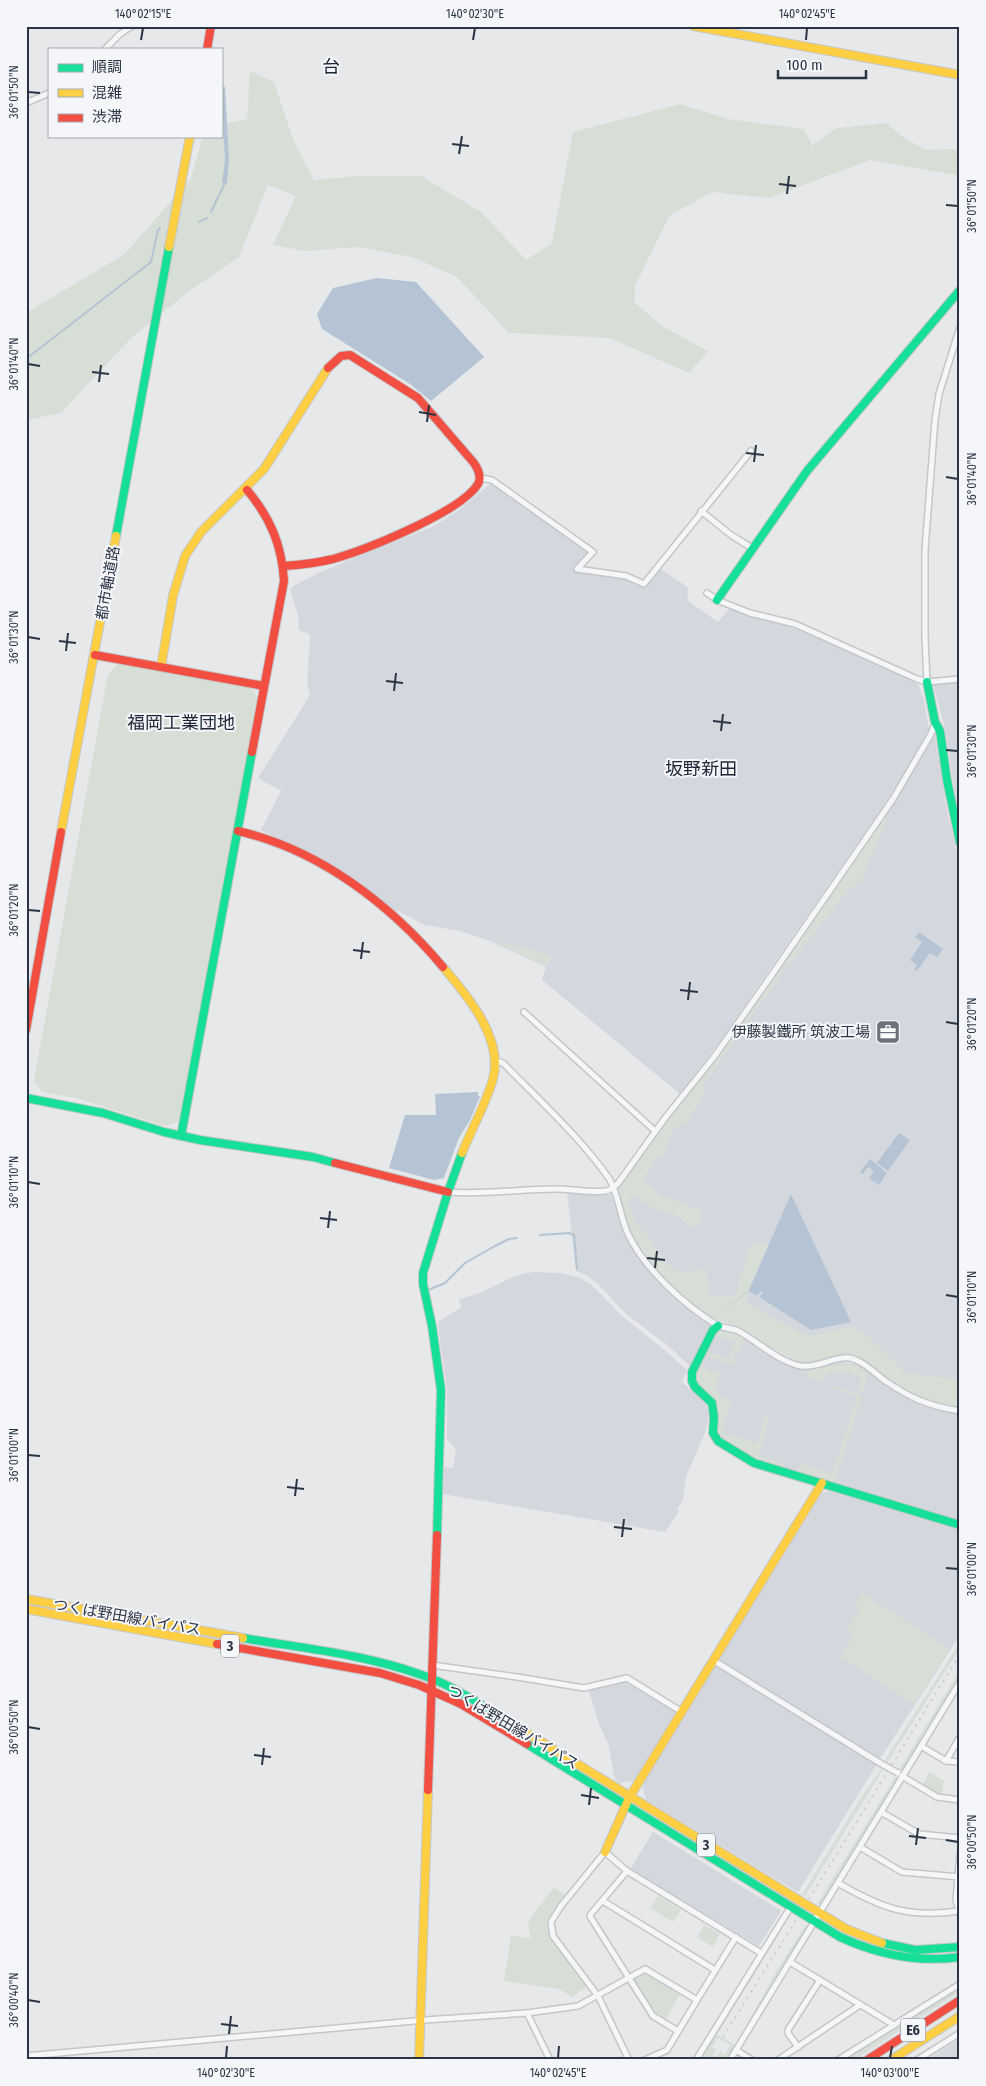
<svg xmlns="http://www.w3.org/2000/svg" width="986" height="2086" font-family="'Fira Sans Condensed','Noto Sans JP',sans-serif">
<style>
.built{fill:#d4d7dd}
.green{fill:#d6ded6}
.water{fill:#b4c4d5}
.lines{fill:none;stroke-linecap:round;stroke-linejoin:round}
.stream{stroke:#b4c4d5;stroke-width:2}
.street-casing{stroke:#c4c6c8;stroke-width:8}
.fast-casing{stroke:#c4c6c8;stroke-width:10}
.slow-casing{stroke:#c4c6c8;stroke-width:10}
.jam-casing{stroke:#c4c6c8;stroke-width:10}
.street{stroke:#f5f6f7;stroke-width:5}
.fast{stroke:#16e098;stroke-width:8}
.slow{stroke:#ffcf43;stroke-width:8}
.jam{stroke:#f24e42;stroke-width:8}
.rail{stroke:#cecfd2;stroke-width:2;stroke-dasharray:2.5 5;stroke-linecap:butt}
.street-bridge-casing{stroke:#c4c6c8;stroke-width:8;stroke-linecap:butt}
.street-bridge{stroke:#f5f6f7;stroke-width:5}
.ticks{fill:none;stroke:#2b3445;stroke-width:2}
.labels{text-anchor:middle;stroke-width:4;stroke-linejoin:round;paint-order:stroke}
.shield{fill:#f4f6f9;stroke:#676e7b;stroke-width:1}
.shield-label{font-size:14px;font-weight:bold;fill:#2b3445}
.street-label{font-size:15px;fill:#2b3445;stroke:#f4f6f9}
.poi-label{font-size:15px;fill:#2b3445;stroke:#f4f6f9;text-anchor:end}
.quarter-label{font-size:18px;fill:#1d2536;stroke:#f4f6f9}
.neatline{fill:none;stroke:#2b3445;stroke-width:2}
.ticks-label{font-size:12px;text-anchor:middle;fill:#2b3445}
</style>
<rect width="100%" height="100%" fill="#e6e8ea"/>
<g class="built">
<path d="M490,484L494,485L590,552L583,564L591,573L629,579L645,588L661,569L689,588L687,593L689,595L687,600L718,622L729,609L798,629L918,684L924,700L929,730L897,785L873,821L721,1040L680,1094L542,980L546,967L490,941L460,931L425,925L398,911L392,912L354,880L261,830L281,791L258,778L310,695L307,683L310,635L299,630L298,615L290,589L292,587L318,573L432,527L458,511Z"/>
<path d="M960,682V826L945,728L933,685Z"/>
<path d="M935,735L948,816L960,864V1408L886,1377L854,1354L800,1362L762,1343L740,1328L709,1316L639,1245L632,1234L620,1203L618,1189L668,1120L725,1047L881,824Z"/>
<path d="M567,1192L611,1195L625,1232L643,1262L661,1284L712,1324L690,1366L667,1345L626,1314L598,1284L586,1275L576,1271Z"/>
<path d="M533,1272L561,1273L578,1277L592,1285L622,1316L662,1348L687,1370L682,1382L706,1404L709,1416L705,1433L686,1476L683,1500L677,1509L679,1511L665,1532L443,1494L444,1467L453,1468L456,1450L447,1439V1389L438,1325L439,1321L462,1307L458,1300L482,1292L515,1276Z"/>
<path d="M716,1333L738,1335L764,1351L797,1368L812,1369L841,1362L857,1364L922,1406L960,1414V1521L756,1459L716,1429L718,1411L716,1401L709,1392L697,1383L695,1374Z"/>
<path d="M829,1491L960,1530V1635L880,1759L720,1661L719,1659L822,1493Z"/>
<path d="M717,1666L877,1764L798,1892L646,1800L642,1784L714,1667Z"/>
<path d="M625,1682L675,1711L676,1714L635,1780L620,1783L615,1780L608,1743L599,1724L589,1691Z"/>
<path d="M653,1832L780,1910V1913L759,1946L630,1869Z"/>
<path d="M960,2039V2060H927L953,2043Z"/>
</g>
<g class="green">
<path d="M250,71L274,82L294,142L314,180L359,176H421L481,212L526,260L552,243L573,132L680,104L728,119L804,129L812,145L837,128L887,123L900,135L925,150L960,149V176L870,160L769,198L712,192L669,216L636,284L634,302L662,326L708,351L689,373L610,338L509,333L457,277L412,257L358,247L305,251L273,245L296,196L268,185L239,257L192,289L131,338L61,413L26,420V313L125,254L191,178L203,136H221V125L247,119Z"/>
<path d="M119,663L248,687L254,690L258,700L181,1116C175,1125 172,1126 161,1125L80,1099L42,1092L34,1080L108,674Z"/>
<path d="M884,819L887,820L861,881C845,889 841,901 830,914C783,969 743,1028 702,1087L706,1094L686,1123L674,1128L664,1156L656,1158L643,1180L659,1194L702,1211V1218L695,1226H688L678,1216L653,1208L637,1197L628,1199L634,1219L671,1268L681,1273L706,1268L709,1295L735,1296L750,1245L769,1242L749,1290L746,1303L796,1330L811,1336L852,1326L872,1340L906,1373L960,1379V1408L924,1400L886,1377L854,1354L812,1364L800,1362L762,1343L740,1328L709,1316L666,1282L639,1245L632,1234L617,1193L668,1120L725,1047Z"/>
<path d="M500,941L551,956L547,966L500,945Z"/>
<path d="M724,1329L745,1339L741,1351L738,1350L733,1365L707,1356L708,1352L729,1359L734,1342L715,1335Z"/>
<path d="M703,1363L704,1368L717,1373L719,1369L722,1370L715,1390L721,1397L732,1400L722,1433L757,1443L766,1414L770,1416L758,1456L784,1464L783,1467L756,1459L719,1437C715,1426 720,1413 716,1402C710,1389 699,1388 695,1374L700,1364Z"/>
<path d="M841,1364L855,1365L868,1374L863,1391L858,1390L862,1377L840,1371L838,1375L829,1373L819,1382L812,1379L803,1372Z"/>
<path d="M829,1384L862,1396L835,1483L798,1472L800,1464L832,1474L857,1397L828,1386Z"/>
<path d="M862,1593L950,1649L914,1704L840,1657L853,1637L845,1632L860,1608L855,1605Z"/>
<path d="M960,1642V1648L887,1763L885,1760Z"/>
<path d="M960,1670V1676L903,1771L899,1770Z"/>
<path d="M882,1768H884L805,1896L802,1895L862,1796Z"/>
<path d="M929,1772L944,1781L942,1795H938L923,1785Z"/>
<path d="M896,1776L897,1779L821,1904H817Z"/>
<path d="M554,1887L566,1896L559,1903L548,1921L552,1938L587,1986L572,1997L559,1989L504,1981L511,1935L531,1939L528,1924L532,1916Z"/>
<path d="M658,1896L681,1910L673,1922L650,1908Z"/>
<path d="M790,1916L718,2033H716L787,1917Z"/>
<path d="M704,1925L720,1934L713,1947L697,1937Z"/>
<path d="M805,1926L807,1928L736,2044L779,1967Z"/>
<path d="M643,1973L680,1994L665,2020L654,2013L634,1981V1978Z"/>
<path d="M960,1986V1992L854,2060H844Z"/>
<path d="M716,2034L735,2045L726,2060H714L720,2051L725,2054L730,2045L718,2038L712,2047L717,2050L711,2060H700Z"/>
</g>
<g class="water">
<path d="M221,85L225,87L229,159L227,183H222L225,160Z"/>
<path d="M377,278L416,282L484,357L431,401L410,384L322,329L317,314L333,288Z"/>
<path d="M919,932L943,949L937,957L930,953L917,971L914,969L917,965L910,960L922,942L915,937Z"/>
<path d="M478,1092V1096H480L470,1120L459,1138L444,1178L434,1180L389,1168L405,1115H436L435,1094Z"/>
<path d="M899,1133L910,1140L888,1171L877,1163Z"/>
<path d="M870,1159L887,1173L879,1185L869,1178L874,1171L868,1167L863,1174L860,1172Z"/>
<path d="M791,1194L851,1322L811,1330L759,1297L763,1293L761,1291L757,1296L749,1291L714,1318L749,1290Z"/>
</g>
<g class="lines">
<g class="stream">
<path d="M211,212L225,183"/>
<path d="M199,222L207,218"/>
<path d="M26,359L151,262L158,230L160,228"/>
<path d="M540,1235L569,1233L574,1235L577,1269"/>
<path d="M428,1290L445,1283L465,1263L495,1246L509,1239L517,1238"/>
</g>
<defs>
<g id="street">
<path d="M105,49L120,34L132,26"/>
<path d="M26,103L49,93"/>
<path d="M480,478L492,480L593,552L577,569L626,576L644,584L751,451"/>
<path d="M701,511L731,535L752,548"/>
<path d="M707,593L717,600L750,613L795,624L917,679L927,682L960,679"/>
<path d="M927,682L925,637V550L935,420L939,394L960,327"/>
<path d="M524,1012L655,1131"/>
<path d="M496,1061L503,1063C539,1100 578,1135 608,1177C618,1191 620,1217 628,1234C644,1268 685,1306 717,1325C722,1328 732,1328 738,1331C759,1342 777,1361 801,1366C819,1369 840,1352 856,1360C866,1364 875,1373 884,1380C910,1398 928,1406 960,1411"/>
<path d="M448,1192C483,1195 520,1189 556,1189C572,1189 591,1193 606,1191C612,1190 615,1186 619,1182L665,1118L714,1057L771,976L893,799L931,734L935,723"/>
<path d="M713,1660L880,1763"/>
<path d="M432,1665L517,1677L584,1688L627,1678L682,1712"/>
<path d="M921,1746L946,1761L960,1762"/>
<path d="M946,1761L960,1737"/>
<path d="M902,1776L937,1797L960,1800"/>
<path d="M881,1812L919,1834L960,1838"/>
<path d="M860,1847L902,1872L960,1877"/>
<path d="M960,1854L956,1900L960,1914"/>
<path d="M627,1871L590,1915L591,1918L653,2016L678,2031"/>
<path d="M838,1883C883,1909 908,1918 960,1911"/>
<path d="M603,1901L715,1970"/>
<path d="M790,1962L894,2025"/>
<path d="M527,2013L550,2060"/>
<path d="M798,2047L788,2033V2030L820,1980"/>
<path d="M736,2050L752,2060"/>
<path d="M26,2056L425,2020L527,2013L578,2006L645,1969L697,2000L736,1937"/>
<path d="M629,2060L598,1996L553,1936L551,1922L561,1906L605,1852L627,1871L761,1953"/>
<path d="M645,2060L667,2050L697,2000"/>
<path d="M696,2060L790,1908"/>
<path d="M730,2060L960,1682"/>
<path d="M778,2060L860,2005"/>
<path d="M838,2060L960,1984"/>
<path d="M917,2060L960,2033"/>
</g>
<g id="fast">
<path d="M116,536L169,247"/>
<path d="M717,600L807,471L960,290"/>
<path d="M927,682L935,722L940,731L947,780L960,843"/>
<path d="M26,1098L103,1113L164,1132L200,1140L313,1157L335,1163"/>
<path d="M181,1136L252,752"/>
<path d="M718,1326L713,1330L692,1372V1381L695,1387L712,1403L714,1417L713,1433L718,1441L754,1463L960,1525"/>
<path d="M437,1535L441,1390L432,1326L423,1284V1273L448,1192L462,1153"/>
<path d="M243,1638C301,1648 363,1654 419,1674C453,1685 483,1706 514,1725"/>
<path d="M527,1744L840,1937C879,1955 917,1963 960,1957"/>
<path d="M882,1943L915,1950L960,1947"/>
</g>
<g id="slow">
<path d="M693,26L960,75"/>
<path d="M169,247L190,136"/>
<path d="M161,667L173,596L185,556L201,532L264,469L328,368"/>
<path d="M61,832L116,536"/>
<path d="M443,967C467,995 504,1039 493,1079C486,1104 472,1128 462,1153"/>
<path d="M26,1599L243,1638"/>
<path d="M26,1609L217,1644"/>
<path d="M514,1725L846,1929L882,1943"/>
<path d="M605,1852L629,1798L822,1483"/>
<path d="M419,2060L428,1790"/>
<path d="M891,2060L960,2016"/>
</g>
<g id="jam">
<path d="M207,49L211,26"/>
<path d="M247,490C270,517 282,545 284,581L252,752"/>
<path d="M284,566C300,565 317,563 333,559C365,550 461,512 478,484C482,477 478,469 474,463L418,398L350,355L341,356L328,368"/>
<path d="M95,655L264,686"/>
<path d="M238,831C320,850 390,904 443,967"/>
<path d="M26,1030L61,832"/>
<path d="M335,1163L448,1192"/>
<path d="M217,1644L380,1673L419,1685L461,1704L527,1744"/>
<path d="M428,1790L437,1535"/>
<path d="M867,2060L960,2000"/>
</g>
</defs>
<use href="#street" class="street-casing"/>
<use href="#fast" class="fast-casing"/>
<use href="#slow" class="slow-casing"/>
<use href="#jam" class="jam-casing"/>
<use href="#street" class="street"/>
<use href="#fast" class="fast"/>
<use href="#slow" class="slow"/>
<use href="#jam" class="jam"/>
<g class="rail">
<path d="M809,1899L960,1654"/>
<path d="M723,2037L796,1920"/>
</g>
<defs>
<path id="street-bridge" d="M880,1763L898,1773"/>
</defs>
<use href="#street-bridge" class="street-bridge-casing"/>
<use href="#street-bridge" class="street-bridge"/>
</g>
<path class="ticks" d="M141,40L143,28M473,40L475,28M806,40L807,28M28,92L40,93M452,144L469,146M459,154L462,136M779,184L796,186M787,194L789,176M946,205L958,206M28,364L40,366M92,372L109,374M99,382L101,365M419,412L436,415M427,422L429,405M746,453L764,455M754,462L756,445M946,477L958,479M28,637L40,639M59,641L76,643M66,651L68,633M386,681L403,683M394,691L396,673M713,721L731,723M721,731L723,714M946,750L958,751M28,910L40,911M353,950L370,952M361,959L363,942M680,990L698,992M688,1000L690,982M946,1022L958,1024M28,1182L40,1184M320,1218L337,1220M328,1228L330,1211M647,1258L665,1260M655,1268L657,1251M946,1295L958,1297M28,1455L40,1456M287,1487L304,1489M295,1496L297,1479M614,1527L632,1529M622,1537L624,1519M946,1568L958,1569M28,1727L40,1729M254,1755L271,1757M262,1765L264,1748M581,1795L599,1798M589,1805L591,1788M909,1836L926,1838M946,1840L958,1842M916,1845L918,1828M28,2000L40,2002M221,2024L238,2026M229,2034L231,2016M226,2058L227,2046M558,2058L559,2046M890,2058L892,2046"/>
<defs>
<symbol id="office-square" viewBox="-11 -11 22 22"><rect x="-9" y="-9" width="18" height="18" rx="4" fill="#6c737f" stroke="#f4f6f9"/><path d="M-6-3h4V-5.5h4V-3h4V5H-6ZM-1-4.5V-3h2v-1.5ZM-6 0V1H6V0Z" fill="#fff"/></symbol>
</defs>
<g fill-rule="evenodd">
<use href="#office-square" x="874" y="1018" width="28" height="28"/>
</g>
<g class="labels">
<g class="shield">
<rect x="221" y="1634.5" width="18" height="23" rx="4"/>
<rect x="697" y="1833.5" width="18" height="23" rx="4"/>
<rect x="900.5" y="2018.5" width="25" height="23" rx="4"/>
</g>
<g class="shield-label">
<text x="230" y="1651">3</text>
<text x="706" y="1850">3</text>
<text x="913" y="2035">E6</text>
</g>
<g class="street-label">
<text transform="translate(108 583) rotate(-80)" y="5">都市軸道路</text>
<text transform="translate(127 1617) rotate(10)" y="5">つくば野田線バイパス</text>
<text transform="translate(513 1727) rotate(31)" y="5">つくば野田線バイパス</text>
</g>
<g class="poi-label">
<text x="870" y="1037">伊藤製鐵所 筑波工場</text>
</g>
<g class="quarter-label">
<text x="331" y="73">台</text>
<text x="181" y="729">福岡工業団地</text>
<text x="701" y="775">坂野新田</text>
</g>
</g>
<rect width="986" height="2086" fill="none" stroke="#f4f6f9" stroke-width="55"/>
<rect x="48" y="48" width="175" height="90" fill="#f4f6f9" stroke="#a4a8b1"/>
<rect x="58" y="64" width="25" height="8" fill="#16e098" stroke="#a4a8b1"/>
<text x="92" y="72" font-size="15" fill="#2b3445">順調</text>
<rect x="58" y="89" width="25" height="8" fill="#ffcf43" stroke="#a4a8b1"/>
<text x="92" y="98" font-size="15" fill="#2b3445">混雑</text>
<rect x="58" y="114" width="25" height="8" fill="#f24e42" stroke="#a4a8b1"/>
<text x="92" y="122" font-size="15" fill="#2b3445">渋滞</text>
<path d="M778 70v8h88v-8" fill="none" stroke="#2b3445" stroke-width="2.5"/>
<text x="786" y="70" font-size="15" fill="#2b3445" stroke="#f4f6f9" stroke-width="4" paint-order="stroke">100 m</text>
<rect x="28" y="28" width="930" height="2030" class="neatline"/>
<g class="ticks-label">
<text x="143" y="18">140°02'15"E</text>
<text x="475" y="18">140°02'30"E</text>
<text x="807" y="18">140°02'45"E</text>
<text transform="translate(14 92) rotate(-90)" y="4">36°01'50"N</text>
<text transform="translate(972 206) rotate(-90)" y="4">36°01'50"N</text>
<text transform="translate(14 364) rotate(-90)" y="4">36°01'40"N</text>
<text transform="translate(972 479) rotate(-90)" y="4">36°01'40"N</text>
<text transform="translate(14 637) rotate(-90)" y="4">36°01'30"N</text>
<text transform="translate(972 751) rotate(-90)" y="4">36°01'30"N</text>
<text transform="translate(14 910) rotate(-90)" y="4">36°01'20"N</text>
<text transform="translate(972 1024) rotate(-90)" y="4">36°01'20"N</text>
<text transform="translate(14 1182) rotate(-90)" y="4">36°01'10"N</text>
<text transform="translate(972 1297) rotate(-90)" y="4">36°01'10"N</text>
<text transform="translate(14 1455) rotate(-90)" y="4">36°01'00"N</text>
<text transform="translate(972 1569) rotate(-90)" y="4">36°01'00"N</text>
<text transform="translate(14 1727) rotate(-90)" y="4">36°00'50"N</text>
<text transform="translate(972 1842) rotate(-90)" y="4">36°00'50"N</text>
<text transform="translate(14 2000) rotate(-90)" y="4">36°00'40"N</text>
<text x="226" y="2077">140°02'30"E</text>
<text x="558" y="2077">140°02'45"E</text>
<text x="890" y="2077">140°03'00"E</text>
</g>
</svg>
